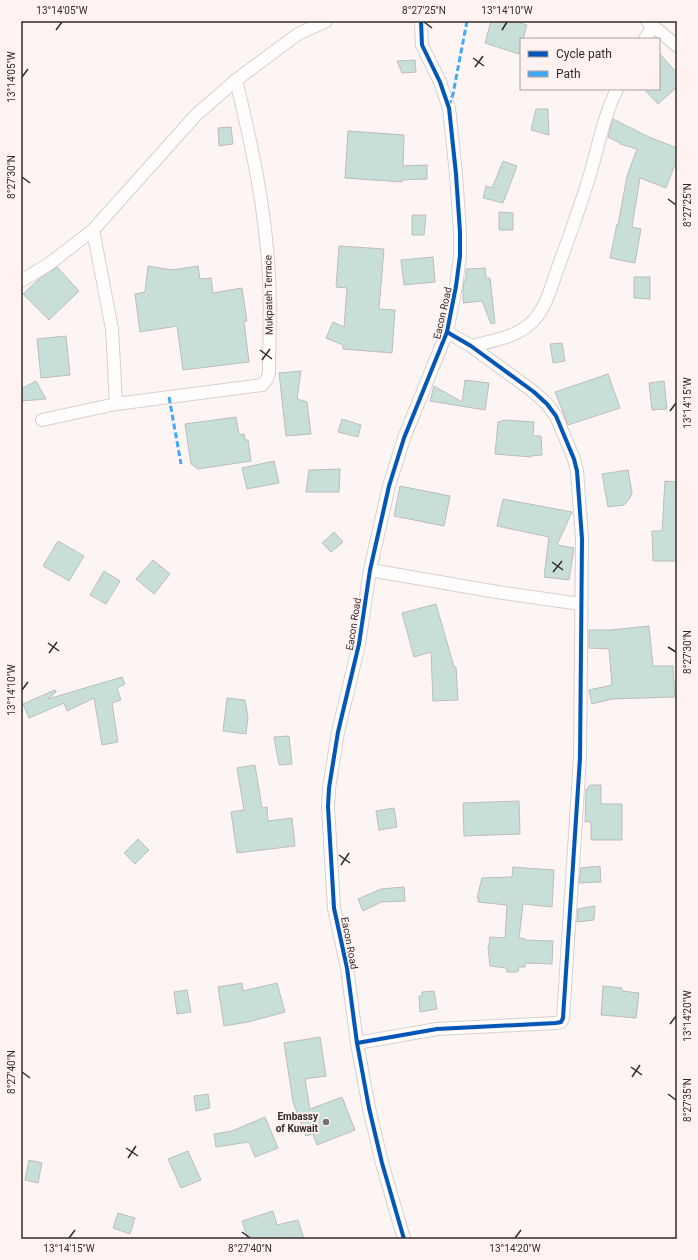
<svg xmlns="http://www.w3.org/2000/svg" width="698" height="1260" font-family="Roboto,sans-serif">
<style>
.building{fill:#c8ded9;stroke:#bdbdbc}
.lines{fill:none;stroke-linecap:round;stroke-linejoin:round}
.minor-casing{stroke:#d7d0cf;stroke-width:14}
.minor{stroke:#fffefd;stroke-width:12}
.quiet{stroke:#3fa9f5;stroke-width:3;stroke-dasharray:6 3;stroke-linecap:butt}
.cycleway-casing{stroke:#fff2f1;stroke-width:6}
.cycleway{stroke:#0057b8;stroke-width:4}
.ticks{fill:none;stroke:#332b2a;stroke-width:1.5}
.poi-dot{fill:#797271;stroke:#fff2f1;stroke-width:1.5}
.labels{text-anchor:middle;stroke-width:3.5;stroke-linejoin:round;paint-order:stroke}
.street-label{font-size:10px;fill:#332b2a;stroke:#fff2f1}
.poi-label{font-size:10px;font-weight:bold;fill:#332b2a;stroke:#fff2f1;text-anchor:end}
.neatline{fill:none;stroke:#332b2a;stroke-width:1.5}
.ticks-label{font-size:10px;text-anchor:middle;fill:#332b2a}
</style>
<rect width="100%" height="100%" fill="#fcf5f4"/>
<g class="building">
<path d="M491,21H513L527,25L523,39H521V46L519,54L485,43Z"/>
<path d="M659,53L677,73V87L658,104L644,89H659Z"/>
<path d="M415,60L416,72L402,73L397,61Z"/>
<path d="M536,109H548L549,135L531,130Z"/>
<path d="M613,119L649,137L677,148V159L666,188L640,178L632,227L641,229L635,263L610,258L617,224L618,225L627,176L637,149L620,144V143L608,137Z"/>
<path d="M231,127L233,144L219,146L218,128Z"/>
<path d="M348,131L404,135L403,166L427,165V179L402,180V182L345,178Z"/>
<path d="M503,161L517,166L503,203L483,198L486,186L492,188Z"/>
<path d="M499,212L513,213V230H499Z"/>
<path d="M412,215H426L424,235H412Z"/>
<path d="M339,246L384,249L379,309L395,310L392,353L343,349V345L326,338L333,322L344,327L347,288L336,287Z"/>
<path d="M433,257L435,282L404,285L401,260Z"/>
<path d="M148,266L172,270L198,266L200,279L211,278L213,293L242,288L247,321H244L249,362L183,370L177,326L140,332L135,294L145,292Z"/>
<path d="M57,267L79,291L49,320L23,294L38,280Z"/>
<path d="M485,268L486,278H490L495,323L491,324L482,301L463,303V291L464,280H466V269Z"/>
<path d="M634,277H650V299L634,298Z"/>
<path d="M66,336L70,375L41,378L37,339Z"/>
<path d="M562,343L565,361L553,363L550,344Z"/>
<path d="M301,371L297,399L307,402L311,434L286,436L279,373Z"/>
<path d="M608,374L620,408L568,425L555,392Z"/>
<path d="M465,380L489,383L485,410L430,401L434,386L462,402Z"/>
<path d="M36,381L46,399L21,401V389Z"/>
<path d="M664,381L667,409L652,410L649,383Z"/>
<path d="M236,417L239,435L244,434L245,440H248L251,461L198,469L191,464L185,424Z"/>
<path d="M342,419L361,425L358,437L338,432Z"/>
<path d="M505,420L534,422L533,436H541L542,455L531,456V457L495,454L498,422Z"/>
<path d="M274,461L279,483L247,489L242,468Z"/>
<path d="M340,469L339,492H306L309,470Z"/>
<path d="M628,470L632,492L630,498L624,505L608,507L602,474Z"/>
<path d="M665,481L677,482V561H653L652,531H662Z"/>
<path d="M400,486L450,496L444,526L394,516Z"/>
<path d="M503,499L572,512L557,545L574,548L569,580L544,577L549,537L497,526Z"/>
<path d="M334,532L343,542L331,552L322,543Z"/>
<path d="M58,541L84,556L69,581L43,566Z"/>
<path d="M153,560L170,574L154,594L136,579Z"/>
<path d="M104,571L120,581L106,604L90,595Z"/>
<path d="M436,604L454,667H456L458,700L433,701L431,652L414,657L402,613Z"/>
<path d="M649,626L653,666H673L675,697L612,699L592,704L589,690L612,685L609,649L589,648V630H611Z"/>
<path d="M122,677L125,684L117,688L121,700L112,703L118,742L102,745L94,698L67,711L64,703L29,718L23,704L55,690L56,692L48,699Z"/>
<path d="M227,698L245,700L248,717L246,734L223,731Z"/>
<path d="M289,736L292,764L279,765L274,737Z"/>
<path d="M255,765L262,808L267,807L268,821L292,818L295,846L237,853L231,812L244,810L237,768Z"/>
<path d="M590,785H601V804H622V840H591V822H585L586,790Z"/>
<path d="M519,801L520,834L464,836L463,803Z"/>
<path d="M394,808L397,827L379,830L376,811Z"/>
<path d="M138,839L149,850L135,864L124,853Z"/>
<path d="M600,866L601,882L579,883L581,868Z"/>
<path d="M513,867L554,870L552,907L523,904L519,938L525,939V940L553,941L552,964L525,963V967H519L518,972H507L506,968L490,966L488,946H489L490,937L505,938L507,905L478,902L479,898H477L482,878L512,877Z"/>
<path d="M404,887L405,901L381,902L363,911L358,899L381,889Z"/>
<path d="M595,906L594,920L577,922L578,909Z"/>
<path d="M242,983L243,991L277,983L285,1012L248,1022L224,1026L218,987Z"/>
<path d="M603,986L622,988V991L639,993L636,1018L601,1015Z"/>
<path d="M187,990L191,1012L177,1014L174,992Z"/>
<path d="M434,991L437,1009L420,1012L419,996H422V992Z"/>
<path d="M320,1037L326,1076L305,1079L310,1109L342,1097L355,1130L317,1145L313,1134L306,1136L293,1102L284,1043Z"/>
<path d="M208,1094L210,1108L196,1111L194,1096Z"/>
<path d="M265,1117L278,1148L255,1157L249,1142L216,1147L214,1134L232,1131Z"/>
<path d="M188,1151L201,1180L181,1188L168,1159Z"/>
<path d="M29,1160L42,1163L38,1183L25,1180Z"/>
<path d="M273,1211L277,1225L298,1220L304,1239H248L242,1221Z"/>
<path d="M118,1213L135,1218L130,1234L113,1228Z"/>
</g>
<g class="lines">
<defs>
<g id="minor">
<path d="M647,21L677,46"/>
<path d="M645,39L653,26"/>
<path d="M93,230L112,329L116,404"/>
<path d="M21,281L49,264L93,230L196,115L236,80L298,34L326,21"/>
<path d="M471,346C491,341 514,338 530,324C545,311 551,288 557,270C570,235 583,200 593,164C600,137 605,114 617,89"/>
<path d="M42,420L116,404L262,385L267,379L269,372C269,341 271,309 269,278C266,211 252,146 236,80"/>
<path d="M370,570L497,592L581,604"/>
<path d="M357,1043L437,1029L556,1023L561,1022L563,1018L580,758L582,539L577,471L574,459L556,416L547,404L534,392L471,346L447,332"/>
<path d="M404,1239L382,1163L369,1108L357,1043L347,968L334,908L328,807L329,788L338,732L359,644L370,570L389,486L404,438L447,332L456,286L460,256V232L456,174L449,108L440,82L422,45L421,21"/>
</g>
</defs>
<use href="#minor" class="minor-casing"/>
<use href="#minor" class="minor"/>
<g class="quiet">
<path d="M449,106L453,94L467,21"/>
<path d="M169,397L181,464"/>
</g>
<defs>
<g id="cycleway">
<path d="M357,1043L437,1029L556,1023L561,1022L563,1018L580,758L582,539L577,471L574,459L556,416L547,404L534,392L471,346L447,332"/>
<path d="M404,1239L382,1163L369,1108L357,1043L347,968L334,908L328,807L329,788L338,732L359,644L370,570L389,486L404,438L447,332L456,286L460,256V232L456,174L449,108L440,82L422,45L421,21"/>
</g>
</defs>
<use href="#cycleway" class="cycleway-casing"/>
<use href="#cycleway" class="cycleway"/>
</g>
<path class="ticks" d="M424,22L432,28M56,30L62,22M502,30L507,22M473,58L484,66M475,67L483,56M22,77L28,69M22,177L30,183M668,199L676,205M260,350L272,359M262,360L270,349M670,411L676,403M552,562L563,570M553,572L562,561M48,643L59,651M668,647L676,652M49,653L57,642M22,690L28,682M339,855L350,863M341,865L349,853M670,1024L676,1016M631,1067L642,1075M22,1072L30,1078M632,1077L640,1065M668,1094L676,1100M126,1148L138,1156M128,1158L136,1146M242,1232L250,1238M69,1238L75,1230M515,1238L521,1230"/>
<circle class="poi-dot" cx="326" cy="1122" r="4"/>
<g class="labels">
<g class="street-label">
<text transform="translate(268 295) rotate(-91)" y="4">Mukpateh Terrace</text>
<text transform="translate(442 313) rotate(-77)" y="4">Eacon Road</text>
<text transform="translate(353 624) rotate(-81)" y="4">Eacon Road</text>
<text transform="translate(350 943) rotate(79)" y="4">Eacon Road</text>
</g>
<g class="poi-label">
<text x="318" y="1120">Embassy<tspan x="318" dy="12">of Kuwait</tspan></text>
</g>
</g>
<rect width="698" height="1260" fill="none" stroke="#fff2f1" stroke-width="44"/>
<rect x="520" y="38" width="140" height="52" fill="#fff2f1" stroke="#ada2a1"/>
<rect x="528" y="51" width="20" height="6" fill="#0057b8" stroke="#ada2a1"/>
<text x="556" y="58" font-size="12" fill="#332b2a">Cycle path</text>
<rect x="528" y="71" width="20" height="6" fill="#3fa9f5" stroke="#ada2a1"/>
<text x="556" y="78" font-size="12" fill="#332b2a">Path</text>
<rect x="22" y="22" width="654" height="1216" class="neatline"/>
<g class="ticks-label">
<text x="62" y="14">13°14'05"W</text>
<text x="424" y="14">8°27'25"N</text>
<text x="507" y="14">13°14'10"W</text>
<text transform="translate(11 77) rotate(-90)" y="4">13°14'05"W</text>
<text transform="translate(11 177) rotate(-90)" y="4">8°27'30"N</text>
<text transform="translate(687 205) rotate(-90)" y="4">8°27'25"N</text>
<text transform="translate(687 403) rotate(-90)" y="4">13°14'15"W</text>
<text transform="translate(687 652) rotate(-90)" y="4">8°27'30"N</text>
<text transform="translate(11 690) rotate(-90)" y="4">13°14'10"W</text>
<text transform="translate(687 1016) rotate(-90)" y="4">13°14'20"W</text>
<text transform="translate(11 1072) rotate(-90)" y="4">8°27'40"N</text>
<text transform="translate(687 1100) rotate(-90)" y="4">8°27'35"N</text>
<text x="69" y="1252">13°14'15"W</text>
<text x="250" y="1252">8°27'40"N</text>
<text x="515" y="1252">13°14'20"W</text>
</g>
</svg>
